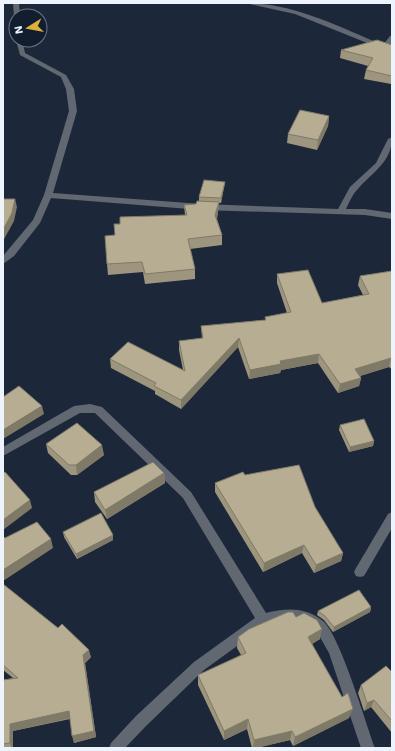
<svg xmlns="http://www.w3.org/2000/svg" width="395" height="751" font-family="'Work Sans',sans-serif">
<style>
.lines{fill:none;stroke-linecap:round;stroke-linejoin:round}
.street{fill:#616871;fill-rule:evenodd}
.wall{fill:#9d957e}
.shaded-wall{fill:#7f7967}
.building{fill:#b6ad93;stroke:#7f7967}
</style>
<rect width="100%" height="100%" fill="#1c283a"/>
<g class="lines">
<g class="street">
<path d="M13,3H19L20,16H16V18L14,16Z"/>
<path d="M245,3C294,3 339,27 383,45L390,36L392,35V42L389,47L392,49V53L295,14Z"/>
<path d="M16,40H22L25,53L66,75L74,89L77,111L53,193L202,204L338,209L350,187L376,163L388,139L392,137C392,163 372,172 357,190C352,195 349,203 346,209H365L392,213V219L365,215L202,210L51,198L40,223L14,256L3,264V256L33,220L44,195L69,111L66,89L61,77L20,55Z"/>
<path d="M90,404L102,407L191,492L266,613C287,608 305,607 323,621C340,635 366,724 375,748H361L329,653L316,630L300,621H281L266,625L204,670L146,726L125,748H109L111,743L136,716L194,662L255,618L183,498L95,413H80L3,456V447L74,406Z"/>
<path d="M392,512V528L364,576L360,577L356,576L354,572L356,568L388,514Z"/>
</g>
</g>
<g class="wall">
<path d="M392,41V83L391,84L364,79L366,70L368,66L340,58L341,50L391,45Z"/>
<path d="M329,116L328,126L317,150L287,143L288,134Z"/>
<path d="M225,182L224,187L221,203H219L218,212L217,219L222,235V245L190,249L195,269V279L145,284L143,272L108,275L107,264L115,235L185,215L184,205L196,204L199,201V197Z"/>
<path d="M392,271V369L389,367L360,376L361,378L359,386L338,393L318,363L281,370L280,373L249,379L238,347L181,409L155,394V391L111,368L110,359L183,370L179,350V341L202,338L201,326L265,320V317L287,313L277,283V274L322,303L363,295L358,285L360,276Z"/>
<path d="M340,425L374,441L373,446L349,452L339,430Z"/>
<path d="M46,444L104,455L77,475H71L48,453Z"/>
<path d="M164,473L165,483L107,519L95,502L94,492Z"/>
<path d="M245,475L315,507L343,553L341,561L314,573L302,553L263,572L215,492V483Z"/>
<path d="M63,532L113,535V540L77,559L64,537Z"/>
<path d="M3,584L91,657L85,663L96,737L74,743L70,719L13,731V748H3V680L13,678L3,670Z"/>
<path d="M371,607L370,612L333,632L324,620L317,615L318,611Z"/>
<path d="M296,617L320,639L312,644L349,718L293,746L290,740L256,748H252L247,729L224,740L198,685V675L241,655L237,648L238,637Z"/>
<path d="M392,672V733L371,707L364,711L358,693L361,685Z"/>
</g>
<g class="shaded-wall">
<path d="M329,116L328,126L317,150L318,140Z"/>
<path d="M225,182L224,187L221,203V198Z"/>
<path d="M15,199L17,207L14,221L3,241V230Z"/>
<path d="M219,202L218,212L215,225V215Z"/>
<path d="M239,338L238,347L181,409V400Z"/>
<path d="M319,354L318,363L281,370L280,373L249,379L250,370L280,361Z"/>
<path d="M391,358L389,367L353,378L355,369Z"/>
<path d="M361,378L359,386L338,393L340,384Z"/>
<path d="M42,406L44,414L3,439V430Z"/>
<path d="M374,441L373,446L349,452L350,447Z"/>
<path d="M102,445L104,455L77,475L76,465Z"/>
<path d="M164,473L165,483L107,519L105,510Z"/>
<path d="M30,500L32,508L3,530V520Z"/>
<path d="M113,535V540L77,559L76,554Z"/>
<path d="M51,539L53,548L3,581V570Z"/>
<path d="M304,545L302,553L263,572L264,563Z"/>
<path d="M343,553L341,561L314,573L316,565Z"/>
<path d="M371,607L370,612L333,632L334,627Z"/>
<path d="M322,629L320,639L305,647L308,637Z"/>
<path d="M89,650L91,657L85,663L96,737L74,743L72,736L83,655Z"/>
<path d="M374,700L371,707L364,711L367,703Z"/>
<path d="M353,709L349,718L293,746L295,737Z"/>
<path d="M69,711L71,718L13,731V748H12L10,743V724Z"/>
<path d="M248,719L247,729L224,740V731Z"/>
<path d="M292,731L290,740L256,748H253L254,740Z"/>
</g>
<g class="building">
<path d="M377,40L392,45V76L366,70L373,58L341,50Z"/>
<path d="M300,110L329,116L318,140L288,134Z"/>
<path d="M204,180L225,182L221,198L199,197Z"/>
<path d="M3,199H15L12,213L3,230Z"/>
<path d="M197,201L219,202L215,215L222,235L188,239L195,269L145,274L142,262L107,264L105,236L115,235L114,224H120V217L187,215L184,205L196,204Z"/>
<path d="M308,270L322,303L369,294L360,276L392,271V311L391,312L392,313V359L391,358L355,369L361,378L340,384L319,354L280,361L281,364L250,370L239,338L181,400L154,386L156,383L110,359L128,342L185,371L179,341L203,338L201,326L266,320L265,317L291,312L277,274Z"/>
<path d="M19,386L42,406L3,430V397Z"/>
<path d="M364,419L374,441L350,447L340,425Z"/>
<path d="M77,423L102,445L76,465H69L46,444Z"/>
<path d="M153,462L164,473L105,510L94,492Z"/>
<path d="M299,465L315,507L343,553L316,565L304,545L264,563L215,483L243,472L245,475Z"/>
<path d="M5,472L30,500L3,520V473Z"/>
<path d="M101,513L113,535L76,554L63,532Z"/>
<path d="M37,522L51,539L3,570V536L5,538Z"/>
<path d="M3,584L58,628L62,624L89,650L83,655L94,731L72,736L69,711L10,724V743L3,744V680L18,678L3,665Z"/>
<path d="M359,590L371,607L334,627L325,616L318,611Z"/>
<path d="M288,612H293L296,617L304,613L317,620L322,629L308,637L342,697L348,693L353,709L295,737L292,731L254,740L248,719L224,731L198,675L246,653L238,637L249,629Z"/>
<path d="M386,666L392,672V721L374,700L367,703L361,685Z"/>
</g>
<rect width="395" height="751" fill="none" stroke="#eef4fe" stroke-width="8"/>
<g transform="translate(28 28) rotate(259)"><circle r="19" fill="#121e2f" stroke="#6a7482"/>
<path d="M0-3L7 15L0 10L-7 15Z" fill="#d9b334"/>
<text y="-6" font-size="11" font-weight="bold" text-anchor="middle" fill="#eef4fe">N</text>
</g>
</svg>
